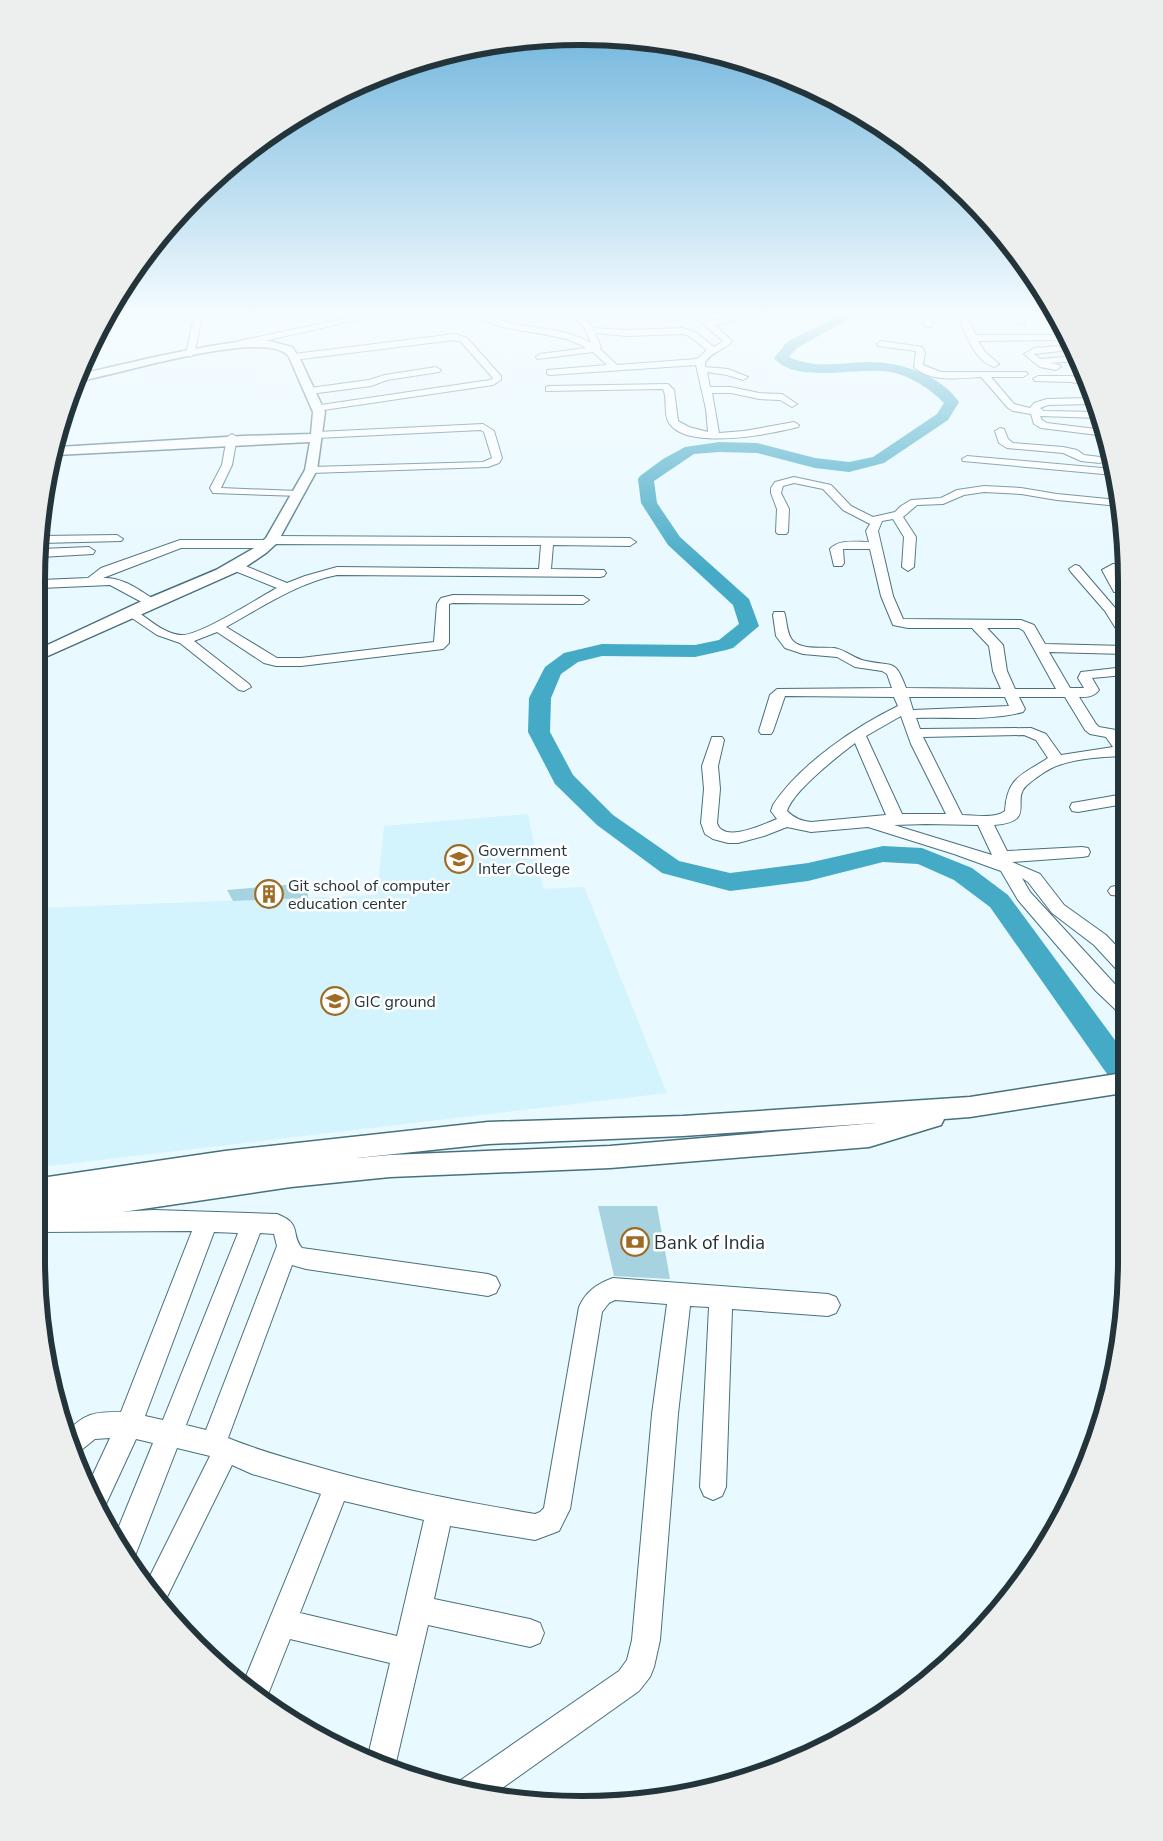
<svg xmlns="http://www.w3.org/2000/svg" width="1163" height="1841" font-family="'Nunito Sans',sans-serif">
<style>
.built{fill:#d3f3fd}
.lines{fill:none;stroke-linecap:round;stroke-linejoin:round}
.river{fill:#45aac6;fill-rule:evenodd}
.building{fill:#a7d3e0}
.minor-casing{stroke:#48707d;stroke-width:2}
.tertiary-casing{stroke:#48707d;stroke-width:3}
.minor{fill:#fff;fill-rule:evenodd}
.tertiary{fill:#fff;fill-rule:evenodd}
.labels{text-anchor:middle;stroke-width:5;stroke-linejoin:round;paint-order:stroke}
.poi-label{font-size:16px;fill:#23353a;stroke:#fff;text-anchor:start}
.near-poi-label{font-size:19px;fill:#23353a;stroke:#fff;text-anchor:start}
.rim{fill:none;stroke:#23353a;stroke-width:6}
</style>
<rect width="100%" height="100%" fill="#e8f9ff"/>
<path class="built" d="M528,814L543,889L584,887L667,1093L41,1167V908L377,895L384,826Z"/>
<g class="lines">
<path class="river" d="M844,313H859L797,348L789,357C814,369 839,363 866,362C898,361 940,374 959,402L948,420L884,463L849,472L815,468L757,453L719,452L694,454L654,481L657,503L680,537L749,599L759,626L733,648L726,650L695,657L602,656L578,662L561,674L551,698L550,732L573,775L613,815L679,861L730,873L808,863L883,846L922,848L972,868L1008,895L1123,1051V1085L1112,1081L990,907L954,880L918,864L883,862L808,881L730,891L662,873L597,825L555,784L528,732L529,698L545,667L564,653L602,644L695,645L719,640L739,624L733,605L668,545L641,503L638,479L640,476L663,459L685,447L719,442L757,443L815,458L849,462L873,457L937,414L944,403C930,389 911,376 891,372C861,366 795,385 774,358L787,342Z"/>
</g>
<g class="building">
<path d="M308,883V898L233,901L227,890Z"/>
<path d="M598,1206H657L670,1279L614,1276Z"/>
</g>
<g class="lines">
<defs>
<g id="minor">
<path d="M197,313H206L202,318L194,354L190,357L186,354L194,317Z"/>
<path d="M371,313H386L239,347L235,344L239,341Z"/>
<path d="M473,313C486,313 497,320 511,323C537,329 567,329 591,343L585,329L572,313H580L593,328L627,330L682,328L695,332L714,347L723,341L702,323L686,313H696L710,321L750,313H766L715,325L732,341C725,351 711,351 705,363V367L728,369L748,377L743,380L727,375L707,372L710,387H731L759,393L782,394L797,404L792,407L780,400L759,399L731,393H712L719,433L744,431L794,422L799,425L798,427C771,434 687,451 669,423C663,413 668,398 663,389L546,391V387L549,386L668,384L674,390L678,421L689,427L708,432L706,409L696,365L550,375L547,374V370L607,365L593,352L537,359L536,357L540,354L586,348C555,328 499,336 473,313ZM595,333L627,336L682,334L689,336L707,350L697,359L617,365L600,349L601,347Z"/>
<path d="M920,313H928L932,325L931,327H925Z"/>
<path d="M957,313H965L976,335H1067L1070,340L978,341L985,352L999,364L994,367C973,360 965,331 957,313Z"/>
<path d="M1013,313H1021L1025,322L1024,324H1018Z"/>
<path d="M455,334L467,338L501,376V380L493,385L317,411L314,410V406L490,380L493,378L461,342L454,340L294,360L290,357L294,354Z"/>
<path d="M881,341L922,347L925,353L923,365L941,372H1026L1028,374L1023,377H991L1014,404L1030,408L1034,403L1047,399L1092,398L1094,404L1048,405L1040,408L1044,411L1098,412L1100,418L1040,416L1042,420L1047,423L1104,430L1106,436L1041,428L1034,424L1031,414L1013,411L1008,408L981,377C960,378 931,383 914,367L916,351L878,346L877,344Z"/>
<path d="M1058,346L1062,349L1061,351L1034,354L1040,359L1077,356L1078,361L1050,363L1059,365L1061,367L1056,370L1040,367L1024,354L1034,348Z"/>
<path d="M436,367L441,370L439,372L387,380L371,386L310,394L305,391L310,388L369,380L385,375Z"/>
<path d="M1038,376H1071L1085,379L1087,385L1071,382L1035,381L1033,379Z"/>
<path d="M483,424L494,431L502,458L499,463L488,467L311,473L306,470L311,467L483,462L492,458L484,432L481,430L317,438L312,435L317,432Z"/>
<path d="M1000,428L1004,429L1008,439L1013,443L1063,447L1077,450L1084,455L1100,457L1105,460L1100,463L1081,461L1063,453L1007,448L999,443L995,431Z"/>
<path d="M232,434L237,437L232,465L221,488L297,491L301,492L303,494L301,496L213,493L210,488L222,465L227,437Z"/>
<path d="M967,456L1113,469L1114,475L963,461L962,459Z"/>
<path d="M794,477L831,485L851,506L873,517L895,512L901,506L911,500L941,498L957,490L984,486L1021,488L1057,494L1118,500L1119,506L1057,500L1021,494L984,492L964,495L943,504L917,505L903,517L916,537L914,567L908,571L902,567L904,537L893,519L882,521L878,531L893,596L903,619L1021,620L1034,625L1045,644L1125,646V654L1049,652L1070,688H1084L1078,678L1081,672L1125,667V675L1092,678L1099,690C1094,697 1087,697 1079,697L1096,724L1099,727L1116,730L1125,742V756C1104,757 1079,758 1059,765C1049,768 1034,779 1026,786C1011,801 1037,822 994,825L1007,851L1082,847L1088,848L1090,852L1088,856L1082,857L1012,862L1040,874L1064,905L1106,935L1124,954V973L1118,971L1094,945L1052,913L1028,882L1022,878L1030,892L1124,994V1013L1117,1011L1096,991L1018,900L1001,871L954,854L868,827L811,832L787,827L764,836L738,843H728L713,839L705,834L701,823L704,789L702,766L712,737H722L724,740L718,766L720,789L717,823C723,844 764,824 777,819L771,811L773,805C800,764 855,727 898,706L894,697L785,696L773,731L771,734H761L759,731L770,695L777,689L892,688L887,674L882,671L855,667L837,657L803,654L785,648L776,636L773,615L774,612H784L785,615C787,623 787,635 793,641C802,650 822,647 834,648C846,650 854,659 866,661C893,667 895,658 906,688L1001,689L993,671L989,646L972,628H908L893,625L881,596L870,549H843L844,563L842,566H834L830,549C839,539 856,542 869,542L866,531L870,524L843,510L823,489L794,483L783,486L781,493L789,509L788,532L786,534H778L776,532L777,509L771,493V488L775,482ZM987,628H1019L1024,631L1056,689H1015L1007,671L1003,645ZM909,697H1005L1009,706L913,710ZM1019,697H1065L1085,730L1090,734L1106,737L1113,747L1061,755L1046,734L1031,728L920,729L916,718C951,717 989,721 1023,712L1025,709ZM901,716L911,744L946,814H902L866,736ZM1024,735L1036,740L1048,758C1022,775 1007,777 1005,811C995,819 974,815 962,815L923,737ZM855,743L886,815L811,822C801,821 794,818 787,811C793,791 838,756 855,743ZM926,824L978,825L992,855L894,825Z"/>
<path d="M117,535L123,539L121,541L41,543V536Z"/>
<path d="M272,536L630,538L636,542L630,546L553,545L551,569L604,570L606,573L604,576L600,577L337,575C297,583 262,607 226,627L277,658H301L434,642L437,604L441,598L453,595L583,596L589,600L583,604L453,603L449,604V643L443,649L301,666H276L264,663L217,632L194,641L249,684L251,687L244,691L239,690L180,643L157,635L123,612L129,608L134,609C147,618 164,634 181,635C198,637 258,598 277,588L230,569L228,566L230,563H238L287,583L305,576L337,567L539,569L541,545L275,544L273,546L269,548H181L103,578C123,577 139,590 155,600L157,603L155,606L151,607L110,585L41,588V580L88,578L101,568L180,540H266L268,538Z"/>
<path d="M89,547L95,551L93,554L41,557V549Z"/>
<path d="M1113,564H1125V572H1115L1124,589L1122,592H1114L1102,570Z"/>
<path d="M1075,565L1079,566L1116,609L1125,622V636L1120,635L1105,611L1071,572L1069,569Z"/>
<path d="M1124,794V804L1078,812L1072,811L1070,807L1072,803L1078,802Z"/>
<path d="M1124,884V896L1111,895L1108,891L1111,887Z"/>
<path d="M154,1210L277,1214C303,1224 290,1234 302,1248L488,1274L496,1277L500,1285L496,1293L488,1296L306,1269L292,1265L228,1438C255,1449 283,1457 311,1465C385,1487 460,1501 535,1514L540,1512L544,1508L579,1307C586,1291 597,1284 613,1278L828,1294L836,1297L840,1305L836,1313L828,1316L732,1309L726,1487L722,1496L713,1500L704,1496L700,1487L709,1307L690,1306L678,1414L660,1640L654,1667L650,1677L639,1691L491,1796L455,1789L458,1782L619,1671L627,1660L632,1640L652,1414L667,1304L615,1300L609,1303L602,1312L570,1509L559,1531L535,1540L450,1526L434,1599L530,1619L540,1623L544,1633L540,1643L530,1647L428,1625L394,1771L367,1760L390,1663L290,1639L265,1702L242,1686L321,1494L252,1474L232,1465L163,1605L146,1584L210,1456L177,1448L133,1561L128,1562L115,1536L153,1443L136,1439L105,1506L101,1508L89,1483L110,1438L95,1439L75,1455L65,1434V1433C86,1413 93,1412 121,1412L192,1231L41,1232V1212L97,1213ZM214,1232L238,1233L163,1420L145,1416ZM260,1233L274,1234L277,1246L206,1430L186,1425ZM344,1501L424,1520L397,1636L300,1613Z"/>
</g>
<g id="tertiary">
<path d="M245,341H269L292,347L299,357L325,412L317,470L277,543L266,553L241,570L41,659V648L142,601L216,570L256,547L266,538L305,470L310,442L56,455L58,447L243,436L311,434L313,412L289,357C268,326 111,377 75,382L77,375C133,362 188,348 245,341Z"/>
<path d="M1123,1073V1093L970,1117L944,1119L941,1125L869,1147L610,1168L390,1177L291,1187L41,1224V1178L225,1151L488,1122L683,1116L970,1097ZM876,1123L610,1146L390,1155L357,1158L488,1144L683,1136Z"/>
</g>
</defs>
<use href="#minor" class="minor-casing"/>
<use href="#tertiary" class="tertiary-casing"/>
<use href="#minor" class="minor"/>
<use href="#tertiary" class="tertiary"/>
</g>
<linearGradient id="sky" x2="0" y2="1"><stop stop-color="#67b0da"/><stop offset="0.55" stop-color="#f5fcff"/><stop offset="1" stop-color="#f5fcff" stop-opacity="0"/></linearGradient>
<rect width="1163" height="571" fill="url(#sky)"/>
<defs>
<symbol id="university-ring" viewBox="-11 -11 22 22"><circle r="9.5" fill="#fff" stroke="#9f6a23" stroke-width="1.5"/><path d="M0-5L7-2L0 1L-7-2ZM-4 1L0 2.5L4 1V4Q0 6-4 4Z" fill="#9f6a23"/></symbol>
<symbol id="building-ring" viewBox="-11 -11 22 22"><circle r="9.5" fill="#fff" stroke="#9f6a23" stroke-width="1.5"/><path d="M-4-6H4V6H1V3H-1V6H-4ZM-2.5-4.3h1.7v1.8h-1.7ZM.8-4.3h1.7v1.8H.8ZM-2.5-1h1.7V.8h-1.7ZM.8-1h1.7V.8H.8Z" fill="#9f6a23"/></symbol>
<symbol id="bank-ring" viewBox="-11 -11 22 22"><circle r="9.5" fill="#fff" stroke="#9f6a23" stroke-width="1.5"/><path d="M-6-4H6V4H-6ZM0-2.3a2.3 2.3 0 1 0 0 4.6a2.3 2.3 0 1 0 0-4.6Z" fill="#9f6a23"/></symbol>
</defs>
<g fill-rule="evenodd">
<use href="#university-ring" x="443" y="843" width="32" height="32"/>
<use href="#building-ring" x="253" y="878" width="32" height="32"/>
<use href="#university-ring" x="319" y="985" width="32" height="32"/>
<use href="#bank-ring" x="619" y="1226" width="32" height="32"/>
</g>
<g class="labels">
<g class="poi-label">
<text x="478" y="856">Government<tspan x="478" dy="18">Inter College</tspan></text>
<text x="288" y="891">Git school of computer<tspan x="288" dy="18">education center</tspan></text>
<text x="354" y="1007">GIC ground</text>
</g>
<g class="near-poi-label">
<text x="654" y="1249">Bank of India</text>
</g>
</g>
<path d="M0 0H1163V1841H0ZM581 45H582A536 536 0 0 1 1118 581V1260A536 536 0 0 1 582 1796H581A536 536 0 0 1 45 1260V581A536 536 0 0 1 581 45Z" fill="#edefef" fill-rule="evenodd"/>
<path class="rim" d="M581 45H582A536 536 0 0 1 1118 581V1260A536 536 0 0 1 582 1796H581A536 536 0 0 1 45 1260V581A536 536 0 0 1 581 45Z"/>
</svg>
